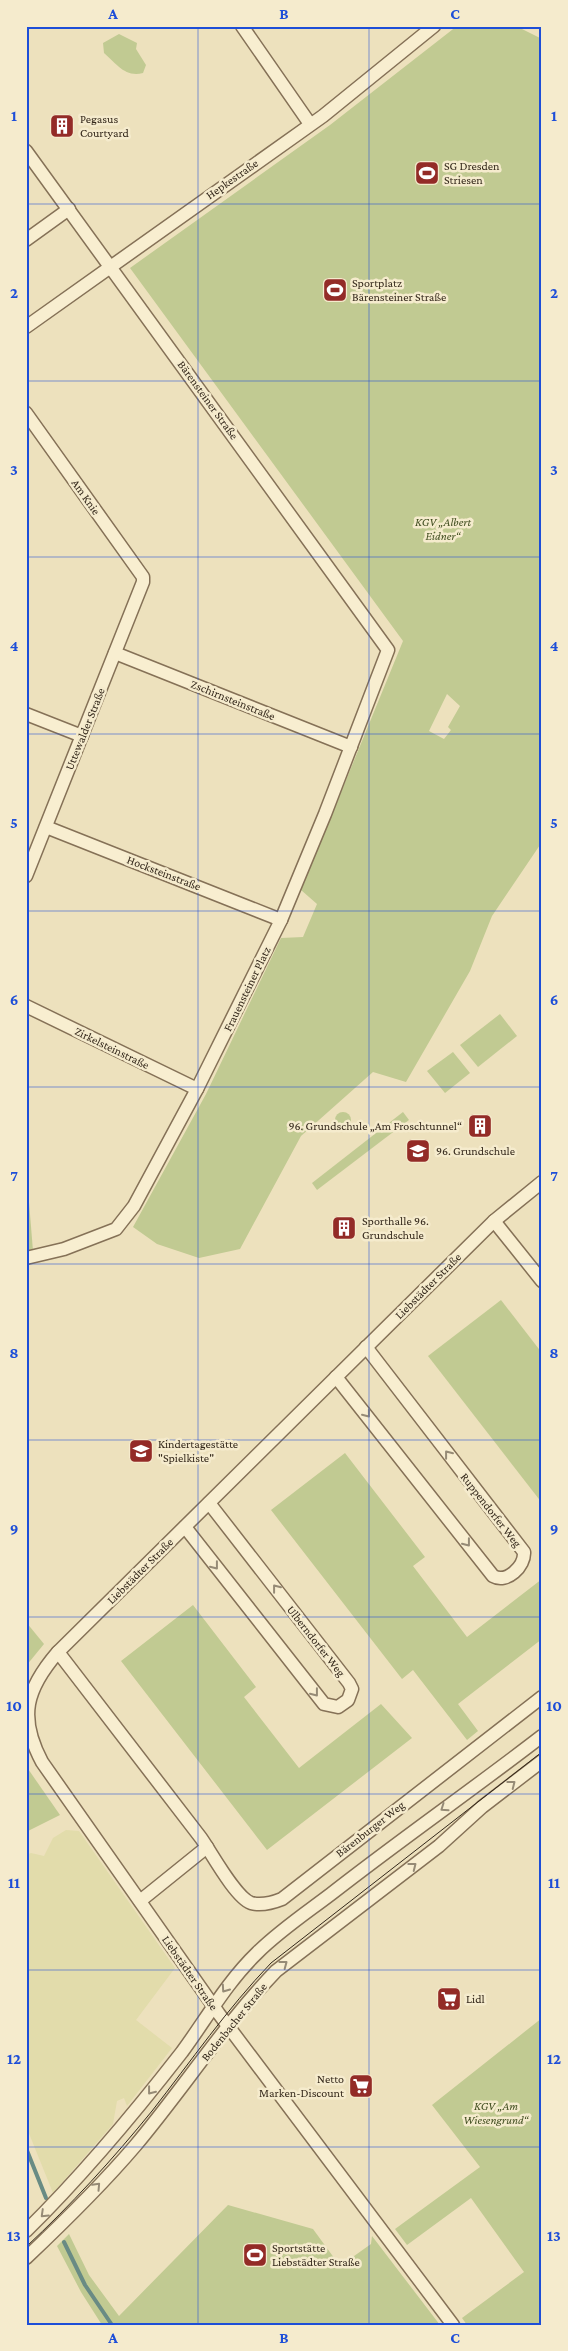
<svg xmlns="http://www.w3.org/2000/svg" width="568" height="2351" font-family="'Crimson Pro',serif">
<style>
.farmland{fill:#e2dcab}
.green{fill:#c1ca92;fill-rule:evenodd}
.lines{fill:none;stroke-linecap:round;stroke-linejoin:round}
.stream{stroke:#698b84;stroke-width:4}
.minor-casing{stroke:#857157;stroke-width:15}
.minor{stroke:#f8eed0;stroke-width:12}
.tram{stroke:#34281b;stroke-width:1}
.oneway{stroke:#968b76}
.grid{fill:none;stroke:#1d4ed8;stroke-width:1;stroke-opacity:0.55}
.labels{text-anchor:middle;stroke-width:5;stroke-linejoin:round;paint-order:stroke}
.poi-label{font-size:12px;fill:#34281b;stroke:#f5ebcd;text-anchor:start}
.street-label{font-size:12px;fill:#34281b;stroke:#f5ebcd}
.park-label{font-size:12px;font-style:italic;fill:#435022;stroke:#f5ebcd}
.neatline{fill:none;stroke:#1d4ed8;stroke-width:2}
.grid-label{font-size:16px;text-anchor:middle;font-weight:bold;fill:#1d4ed8}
</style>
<rect width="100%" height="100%" fill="#ede1bd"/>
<path class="farmland" d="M66,1830L79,1831L175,1968L136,2020L172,2048L127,2106L124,2098L117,2101L113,2124L53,2193L26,2126V1855L31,1853L44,1856L53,1838Z"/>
<g class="green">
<path d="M457,26L522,29L542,39V842L492,916L470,971L406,1082L373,1072L301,1136L240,1249L199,1258L157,1244L133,1227L206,1094L281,938L303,937L317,904L301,890L403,641L130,268L330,125ZM447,694L460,706L448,727L451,730L444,739L429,731Z"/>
<path d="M119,34L137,43L136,49L146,65L143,73C125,78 116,63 104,53L103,43Z"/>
<path d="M500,1014L517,1036L478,1067L460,1045Z"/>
<path d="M453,1052L470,1073L445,1093L427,1071Z"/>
<circle cx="343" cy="1120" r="8"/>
<path d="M403,1112L409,1120L317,1190L312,1183Z"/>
<path d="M26,1186L28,1190L33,1251L26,1250Z"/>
<path d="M501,1300L542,1353V1503L428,1356Z"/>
<path d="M345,1453L425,1557L413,1566L467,1637L542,1579V1639L458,1704L478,1731L467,1740L413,1670L402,1679L271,1510Z"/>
<path d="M193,1605L256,1687L244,1697L299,1768L381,1704L412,1738L267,1850L121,1661Z"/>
<path d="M26,1622L44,1644L26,1666Z"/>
<path d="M26,1766L60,1815L26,1832Z"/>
<path d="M542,2018V2325H467L462,2318L524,2272L471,2198L407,2245L395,2229L480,2167L432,2105Z"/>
<path d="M228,2205L313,2229L340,2266L371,2244L372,2236L440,2325H102L81,2292L57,2246L69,2234L89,2275L119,2316Z"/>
</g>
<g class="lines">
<g class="stream">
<path d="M26,2148L46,2198"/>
<path d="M64,2242L85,2285L112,2325"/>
</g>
<defs>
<g id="minor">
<path d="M242,26L310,124"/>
<path d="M26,151L388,650L325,814L281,920L197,1089L134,1206L116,1229L64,1249L26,1258"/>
<path d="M26,240L69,209"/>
<path d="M26,327L323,116L434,26"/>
<path d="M26,413L143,577V582L26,876"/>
<path d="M115,653L351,747"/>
<path d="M26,714L82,736"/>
<path d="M46,827L281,920"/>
<path d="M26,1006L197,1089"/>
<path d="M494,1221L542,1281"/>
<path d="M336,1377L493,1576C507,1584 525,1566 524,1552L366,1347"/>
<path d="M185,1527L324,1704L338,1707L348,1700L352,1689L349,1683L209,1503"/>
<path d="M58,1652L201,1838C211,1852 235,1897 251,1903C262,1906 272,1903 282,1899L542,1697"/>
<path d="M140,1901L207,1847"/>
<path d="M26,2231C83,2175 133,2115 182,2052C207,2018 227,1982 257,1953C279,1931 306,1913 331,1894C400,1840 472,1790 542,1736"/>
<path d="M26,2258C64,2222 101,2186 135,2146C183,2089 224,2025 276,1971L439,1846L482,1807L542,1761"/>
<path d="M453,2325L219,2014L42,1762C18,1717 26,1689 58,1652L494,1221L542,1182"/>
</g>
</defs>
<use href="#minor" class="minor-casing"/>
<use href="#minor" class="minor"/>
<path class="tram" d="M26,2247C71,2205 113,2159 152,2111C191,2061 227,2009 271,1963L542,1752"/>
</g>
<defs><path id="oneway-chevron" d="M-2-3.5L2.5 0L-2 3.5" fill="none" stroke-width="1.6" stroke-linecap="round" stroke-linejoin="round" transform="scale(1.25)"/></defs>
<g class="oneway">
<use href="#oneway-chevron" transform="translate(367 1414) rotate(52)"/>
<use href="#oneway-chevron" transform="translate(448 1454) rotate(-128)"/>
<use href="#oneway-chevron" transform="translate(467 1543) rotate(52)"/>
<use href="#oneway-chevron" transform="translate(215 1566) rotate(52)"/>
<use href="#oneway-chevron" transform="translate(276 1588) rotate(-128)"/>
<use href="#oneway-chevron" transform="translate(315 1693) rotate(52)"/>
<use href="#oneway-chevron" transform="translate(512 1784) rotate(-38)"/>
<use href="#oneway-chevron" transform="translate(444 1808) rotate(145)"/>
<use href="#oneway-chevron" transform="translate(413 1866) rotate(-38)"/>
<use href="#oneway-chevron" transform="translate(284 1964) rotate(-37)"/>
<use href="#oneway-chevron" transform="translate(225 1989) rotate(125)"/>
<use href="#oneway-chevron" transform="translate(151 2091) rotate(128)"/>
<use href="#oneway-chevron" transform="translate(97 2186) rotate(-47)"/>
<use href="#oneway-chevron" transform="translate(44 2214) rotate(136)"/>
</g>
<path class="grid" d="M198,26V2325M369,26V2325M26,204H542M26,381H542M26,557H542M26,734H542M26,911H542M26,1087H542M26,1264H542M26,1440H542M26,1617H542M26,1794H542M26,1970H542M26,2147H542"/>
<defs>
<symbol id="building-square" viewBox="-11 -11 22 22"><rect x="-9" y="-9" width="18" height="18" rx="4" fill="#932b27" stroke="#f5ebcd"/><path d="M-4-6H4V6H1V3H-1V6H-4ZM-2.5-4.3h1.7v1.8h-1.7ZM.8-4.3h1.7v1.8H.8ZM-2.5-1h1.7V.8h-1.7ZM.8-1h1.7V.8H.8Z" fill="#fff"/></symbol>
<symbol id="stadium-square" viewBox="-11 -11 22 22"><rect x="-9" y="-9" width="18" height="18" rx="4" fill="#932b27" stroke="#f5ebcd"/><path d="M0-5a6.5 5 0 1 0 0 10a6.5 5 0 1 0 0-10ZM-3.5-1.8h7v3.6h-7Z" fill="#fff"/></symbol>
<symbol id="school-square" viewBox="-11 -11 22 22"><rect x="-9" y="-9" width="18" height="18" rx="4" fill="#932b27" stroke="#f5ebcd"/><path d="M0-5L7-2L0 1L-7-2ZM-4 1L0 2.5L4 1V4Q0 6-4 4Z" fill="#fff"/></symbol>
<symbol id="supermarket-square" viewBox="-11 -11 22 22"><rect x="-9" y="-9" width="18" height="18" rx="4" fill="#932b27" stroke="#f5ebcd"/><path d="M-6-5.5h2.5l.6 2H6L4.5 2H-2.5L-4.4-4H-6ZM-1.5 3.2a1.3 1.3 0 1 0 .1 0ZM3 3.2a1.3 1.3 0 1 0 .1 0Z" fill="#fff"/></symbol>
</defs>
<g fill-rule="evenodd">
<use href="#building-square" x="48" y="112" width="28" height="28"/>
<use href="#stadium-square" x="413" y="159" width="28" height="28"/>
<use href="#stadium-square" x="321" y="276" width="28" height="28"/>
<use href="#building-square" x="466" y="1112" width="28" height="28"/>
<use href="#school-square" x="404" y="1137" width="28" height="28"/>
<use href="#building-square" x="330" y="1214" width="28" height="28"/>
<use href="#school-square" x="127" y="1437" width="28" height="28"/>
<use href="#supermarket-square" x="435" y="1985" width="28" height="28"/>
<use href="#supermarket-square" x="347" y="2072" width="28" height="28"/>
<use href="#stadium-square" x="241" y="2241" width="28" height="28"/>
</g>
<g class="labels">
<g class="poi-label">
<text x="80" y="123">Pegasus<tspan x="80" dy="14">Courtyard</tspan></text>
<text x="444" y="170">SG Dresden<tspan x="444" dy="14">Striesen</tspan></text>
<text x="352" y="287">Sportplatz<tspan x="352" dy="14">Bärensteiner Straße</tspan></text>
<text x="462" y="1130" text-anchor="end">96. Grundschule „Am Froschtunnel“</text>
<text x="436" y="1155">96. Grundschule</text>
<text x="362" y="1225">Sporthalle 96.<tspan x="362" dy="14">Grundschule</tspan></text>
<text x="158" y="1448">Kindertagestätte<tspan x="158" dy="14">"Spielkiste"</tspan></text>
<text x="466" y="2003">Lidl</text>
<text x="344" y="2083" text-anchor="end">Netto<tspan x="344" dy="14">Marken-Discount</tspan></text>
<text x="272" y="2252">Sportstätte<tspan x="272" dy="14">Liebstädter Straße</tspan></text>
</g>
<g class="street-label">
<text transform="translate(232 179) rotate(-35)" y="4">Hepkestraße</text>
<text transform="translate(208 400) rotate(54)" y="4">Bärensteiner Straße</text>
<text transform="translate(86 497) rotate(55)" y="4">Am Knie</text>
<text transform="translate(233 700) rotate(22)" y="4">Zschirnsteinstraße</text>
<text transform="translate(85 729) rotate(-68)" y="4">Uttewalder Straße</text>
<text transform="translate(164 873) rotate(21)" y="4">Hocksteinstraße</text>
<text transform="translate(247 989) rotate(-64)" y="4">Frauensteiner Platz</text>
<text transform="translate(112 1048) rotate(26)" y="4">Zirkelsteinstraße</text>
<text transform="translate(428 1286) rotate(-45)" y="4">Liebstädter Straße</text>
<text transform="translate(491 1510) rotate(52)" y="4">Ruppendorfer Weg</text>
<text transform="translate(140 1571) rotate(-45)" y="4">Liebstädter Straße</text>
<text transform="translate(316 1641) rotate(52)" y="4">Ulberndorfer Weg</text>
<text transform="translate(370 1829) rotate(-38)" y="4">Bärenburger Weg</text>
<text transform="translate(190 1973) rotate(55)" y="4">Liebstädter Straße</text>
<text transform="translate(234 2022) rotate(-51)" y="4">Bodenbacher Straße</text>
</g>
<g class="park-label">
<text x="443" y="526">KGV „Albert<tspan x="443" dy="14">Eidner“</tspan></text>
<text x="496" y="2110">KGV „Am<tspan x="496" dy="14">Wiesengrund“</tspan></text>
</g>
</g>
<rect width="568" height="2351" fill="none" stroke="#f5ebcd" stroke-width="55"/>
<rect x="28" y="28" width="512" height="2296" class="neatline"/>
<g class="grid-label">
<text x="113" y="19">A</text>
<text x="284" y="19">B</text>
<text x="455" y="19">C</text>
<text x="14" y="121">1</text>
<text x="554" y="121">1</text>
<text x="14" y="298">2</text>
<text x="554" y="298">2</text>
<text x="14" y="475">3</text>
<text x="554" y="475">3</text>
<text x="14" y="651">4</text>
<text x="554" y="651">4</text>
<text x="14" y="828">5</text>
<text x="554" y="828">5</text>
<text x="14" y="1005">6</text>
<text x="554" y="1005">6</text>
<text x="14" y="1181">7</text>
<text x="554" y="1181">7</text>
<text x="14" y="1358">8</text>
<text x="554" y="1358">8</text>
<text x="14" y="1534">9</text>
<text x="554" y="1534">9</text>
<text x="14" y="1711">10</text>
<text x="554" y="1711">10</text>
<text x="14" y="1888">11</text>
<text x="554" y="1888">11</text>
<text x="14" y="2064">12</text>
<text x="554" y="2064">12</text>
<text x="14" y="2241">13</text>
<text x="554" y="2241">13</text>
<text x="113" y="2343">A</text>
<text x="284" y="2343">B</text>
<text x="455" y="2343">C</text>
</g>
</svg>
